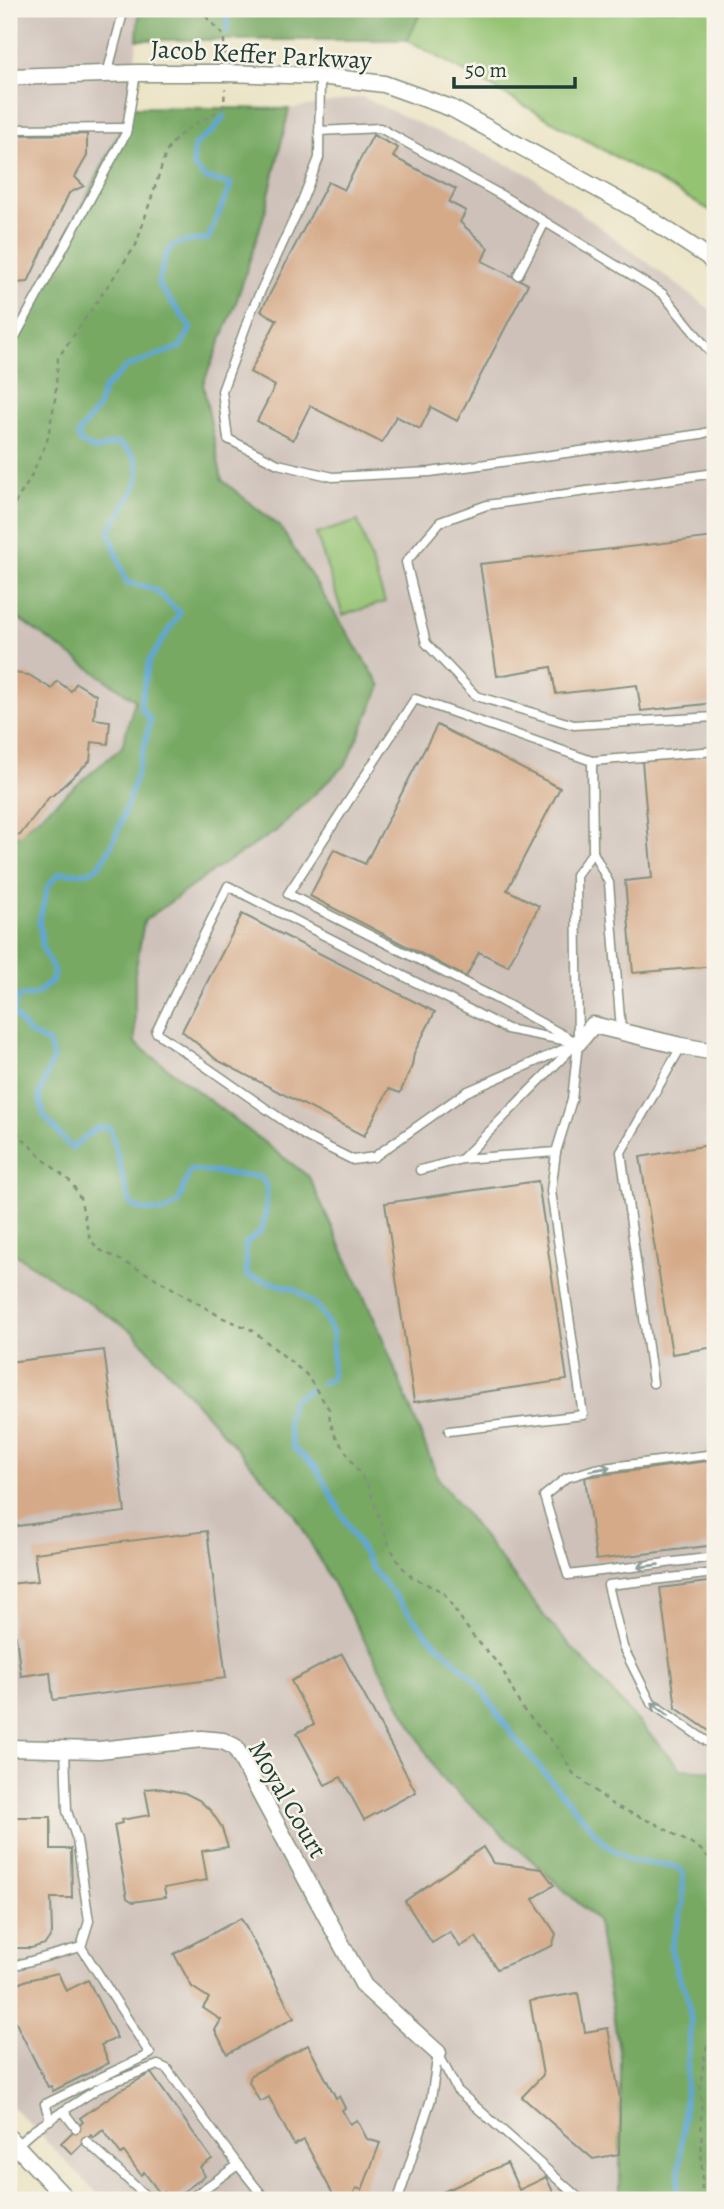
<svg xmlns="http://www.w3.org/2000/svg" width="724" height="2209" font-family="Alegreya,serif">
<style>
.industrial{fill:#cec1b9}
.green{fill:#94c372;stroke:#5a8053;stroke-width:2}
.forest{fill:#77a964;stroke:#4b734c;stroke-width:2}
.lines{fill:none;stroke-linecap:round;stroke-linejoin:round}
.stream{stroke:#61a7d7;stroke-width:5}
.building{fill:#d5aa89}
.service-casing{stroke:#85907d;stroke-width:11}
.minor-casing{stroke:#85907d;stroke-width:19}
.path{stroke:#85907d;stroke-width:2.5;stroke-dasharray:5 5;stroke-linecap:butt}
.service{stroke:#fff;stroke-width:8}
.minor{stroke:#fff;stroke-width:16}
.oneway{stroke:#8f9e9a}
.labels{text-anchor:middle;stroke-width:5;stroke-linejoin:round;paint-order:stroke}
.street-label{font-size:26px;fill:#1f3d34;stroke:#f7f3e8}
</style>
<rect width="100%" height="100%" fill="#f7f3e8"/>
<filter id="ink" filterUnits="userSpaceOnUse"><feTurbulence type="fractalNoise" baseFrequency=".0143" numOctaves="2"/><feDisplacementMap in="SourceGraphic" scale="14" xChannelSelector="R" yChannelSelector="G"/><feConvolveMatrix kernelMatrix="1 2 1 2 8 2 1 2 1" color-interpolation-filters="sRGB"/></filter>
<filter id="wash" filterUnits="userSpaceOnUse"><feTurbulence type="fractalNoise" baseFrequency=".00686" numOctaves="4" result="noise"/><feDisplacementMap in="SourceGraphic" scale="28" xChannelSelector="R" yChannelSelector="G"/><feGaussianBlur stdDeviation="1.57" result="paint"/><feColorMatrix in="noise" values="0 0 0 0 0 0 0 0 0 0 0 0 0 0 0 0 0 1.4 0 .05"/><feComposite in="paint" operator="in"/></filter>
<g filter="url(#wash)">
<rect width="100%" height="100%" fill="#ebe4c6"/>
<g class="industrial">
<path d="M9,9H139L132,107L9,352Z"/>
<path d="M362,97L530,175L715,313V1771L681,1769L549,1622L438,1478L378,1327L309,1177L135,1043V973L144,921L213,871L276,831L346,764L381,686L280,527L222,480L203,384L236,303L265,212L289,109Z"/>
<path d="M9,612L135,699L122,747L9,842Z"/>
<path d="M9,1250L134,1333L294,1513L440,1777L597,1920L620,2056V2200H104L9,2103Z"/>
</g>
<g class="green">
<path d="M422,9H715V213L408,40Z"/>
<path d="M358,521L385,602L343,615L316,534Z"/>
</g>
<g class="forest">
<path d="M139,9H422L408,40H137Z"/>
<path d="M132,107L289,109L265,212L236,303L203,384L222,480L280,527L381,686L346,764L276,831L213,871L144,921L135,973V1043L309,1177L378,1327L438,1478L549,1622L681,1769L715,1771V2200H620V2056L597,1920L440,1777L294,1513L134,1333L9,1250V842L122,747L135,700L9,612V352Z"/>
</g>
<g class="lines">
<g class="stream">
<path d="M227,31L228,9"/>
<path d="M224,116L213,131L194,145L193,166L205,178L231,184L208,239C165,244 169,242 158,284L191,328L180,347L126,367L103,390L98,408L78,434L80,442L95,450L117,443C161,466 126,502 109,530L126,582L154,589L180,613L149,661L140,706L150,720C146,746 116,855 96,868C86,875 70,873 59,873L48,886L39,921L43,949L54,971L52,981L35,995L17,997L13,1013L29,1033L49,1043L53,1058L39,1096L44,1116L71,1148L97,1128H110L130,1203L137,1209L164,1212L178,1203L190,1170L261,1177L267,1187L266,1212L261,1231L245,1244L247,1276L295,1289L320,1309L333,1333L332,1378L322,1383"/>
<path d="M310,1390L292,1400L287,1423L294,1449L315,1466L373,1570L426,1633L475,1680L513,1736L605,1844L631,1861L675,1866L683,1872V1903L671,1949L678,1975L687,1994L691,2022L677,2200"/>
</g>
</g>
<g id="blocks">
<g class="building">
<path d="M87,134V156L75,177L84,186L69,193L28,282L15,283V267H9V135Z"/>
<path d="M373,135L398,148L393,157L456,189L449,202L466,211L460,222L488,248L482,261L528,284L457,421L431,407L420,429L396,416L382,443L310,406L293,440L257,421L275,386L250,372L277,320L261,311L328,182L344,190Z"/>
<path d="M715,537V703L641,711L637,685L556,694L551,667L497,676L480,564Z"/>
<path d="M13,673L29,675L52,689L57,681L71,691L76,683L96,695L94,719L110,721L108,744L92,742L90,761L52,796H50L20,835L9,834V710Z"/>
<path d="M437,725L560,788L507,890L539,906L508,966L479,952L466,977L310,896L334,849L365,864Z"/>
<path d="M715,755V966L633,973L625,881L652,878L642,761Z"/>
<path d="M242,914L435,1012L414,1053L412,1066L400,1093L389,1089L364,1136L217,1060L182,1031Z"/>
<path d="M715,1144V1347L672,1354L640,1157Z"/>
<path d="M538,1181L567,1380L414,1402L385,1203Z"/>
<path d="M104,1350L125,1512L9,1527V1362Z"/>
<path d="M715,1460V1545L596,1560L585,1477Z"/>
<path d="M207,1531L226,1678L53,1700L50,1672L21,1676L16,1636L13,1637L11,1625H14L9,1584L38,1581L34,1553Z"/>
<path d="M715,1581V1735L676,1708L660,1588Z"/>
<path d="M342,1654L416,1792L364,1820L341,1777L325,1785L297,1733L314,1724L291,1681Z"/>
<path d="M158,1788L185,1793L199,1800L211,1811L221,1826L228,1847L202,1851L207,1880L164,1888L166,1897L133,1902L127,1898L114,1825L122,1823L121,1820L150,1815L145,1789Z"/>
<path d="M9,1817H51V1849H71L72,1898H51L52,1934L45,1944L31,1948H9Z"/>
<path d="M483,1847L493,1863L542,1869L554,1885L533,1899L556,1934L552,1946L497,1969L476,1937L460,1947L450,1932L432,1943L405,1901Z"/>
<path d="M241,1918L294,2018L227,2054L215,2030L221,2020L203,2008L209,1998L192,1987L174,1954Z"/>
<path d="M58,1973L66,1991L88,1980L117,2038L101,2045L109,2063L53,2091L51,2086L48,2087L9,2009V1988L27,1980Z"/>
<path d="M578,1993L585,2032L608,2028L620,2099L619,2154L593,2159L522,2097L543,2075L530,2001Z"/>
<path d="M308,2045L336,2098L339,2096L345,2108L342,2110L350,2124L357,2120L367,2139L380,2143L362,2190L356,2188L351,2200L335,2198L304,2140L294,2145L269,2097L260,2102L249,2082L251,2075Z"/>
<path d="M151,2073L212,2159L200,2167L205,2176L172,2200L164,2192L161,2195L144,2172L141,2175L124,2152L121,2154L103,2130L93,2138L91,2135L72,2154L61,2143L83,2122L80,2118L117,2092Z"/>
<path d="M507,2163L519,2190L546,2177L557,2200H425Z"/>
</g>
</g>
</g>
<g filter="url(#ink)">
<use href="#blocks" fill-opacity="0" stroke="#85907d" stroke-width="2"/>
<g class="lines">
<defs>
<g id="service">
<path d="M107,74L124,9"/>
<path d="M320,76L319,158L300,206L251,312L222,391L228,439L278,464L333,477L430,472L701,434L715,430"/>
<path d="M9,129L127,128"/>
<path d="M319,131L380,128L501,195L663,294L715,358"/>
<path d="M518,275L545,222"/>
<path d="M9,342L16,335L126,133L136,73"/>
<path d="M715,473L487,505L440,522L406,562L426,643L476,696L574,725L715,717"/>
<path d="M592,761L715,751"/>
<path d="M593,852L609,883L621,1030"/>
<path d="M228,886L507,1029L578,1043L466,1092L374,1157L353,1160L307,1137L156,1032Z"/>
<path d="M462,1159L573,1047"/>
<path d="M420,1170L462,1159L556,1152L572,1100L578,1043L576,875L593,852L592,761L415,699L288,894L499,1000L578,1043"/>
<path d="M653,1383L621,1152L681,1047"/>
<path d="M449,1431L583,1415L551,1191L556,1152"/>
<path d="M715,1454L595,1469L566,1478L544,1496L568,1575L715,1557"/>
<path d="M715,1573L608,1585L623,1647L651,1703L715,1747"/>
<path d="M9,1967L81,1947L89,1921L77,1840L67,1811L65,1748"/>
<path d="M438,2053L457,2090L581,2200"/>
<path d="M63,2111L76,2128"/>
<path d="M50,2120L45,2104L150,2054L81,1947"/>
<path d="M86,2141L150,2200"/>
<path d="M9,2152L34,2130L102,2086L158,2065L167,2069L238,2165"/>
<path d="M188,2200L238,2165L266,2200"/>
<path d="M398,2200L431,2099L438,2053"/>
</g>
<g id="minor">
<path d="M9,77L136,73H224L320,76L384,84L451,108L636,210L707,256L715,265"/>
<path d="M578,1043L593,1025L681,1046L715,1052"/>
<path d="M9,1748L99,1750L202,1739L223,1741L235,1747L364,1986L438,2053"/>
<path d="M9,2138L67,2200"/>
</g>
</defs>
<use href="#service" class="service-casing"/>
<use href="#minor" class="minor-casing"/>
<g class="path">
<path d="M199,9L224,36V59"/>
<path d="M9,512L29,481L47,441L55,400L58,358L136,245L166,153C172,142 179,135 189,128C196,122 220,113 223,106C225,101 224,94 225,89"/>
<path d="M9,1124L43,1159L72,1183L80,1198L90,1239L98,1249L150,1275L221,1317L252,1330L306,1374L329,1409L330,1422L335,1435L369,1488L390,1547L401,1566L412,1577L443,1592L472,1635L501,1667L521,1707L558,1748L573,1773L613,1805L658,1825L700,1849L714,1863L712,1939L715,1951"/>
<path d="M9,2192L18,2190"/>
<path d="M702,2200L701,2082L704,2057L715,2019"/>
</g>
<use href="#service" class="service"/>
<use href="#minor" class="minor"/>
</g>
<defs><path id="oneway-shaft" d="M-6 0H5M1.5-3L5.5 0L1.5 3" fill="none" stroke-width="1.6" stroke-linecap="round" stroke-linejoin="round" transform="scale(1.75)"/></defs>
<g class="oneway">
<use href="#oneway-shaft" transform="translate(600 1469) rotate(-10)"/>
<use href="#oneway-shaft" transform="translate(648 1566) rotate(173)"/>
<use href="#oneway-shaft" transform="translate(660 1709) rotate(-143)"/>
</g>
</g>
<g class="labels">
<g class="street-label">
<text transform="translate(261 54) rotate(3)" y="9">Jacob Keffer Parkway</text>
<text transform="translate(288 1799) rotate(60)" y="9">Moyal Court</text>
</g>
</g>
<rect width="724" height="2209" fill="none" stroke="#f7f3e8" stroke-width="35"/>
<path d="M454 77v10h121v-10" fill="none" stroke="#1f3d34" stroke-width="3.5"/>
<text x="465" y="77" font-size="21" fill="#1f3d34" stroke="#f7f3e8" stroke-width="5" paint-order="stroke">50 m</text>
</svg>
